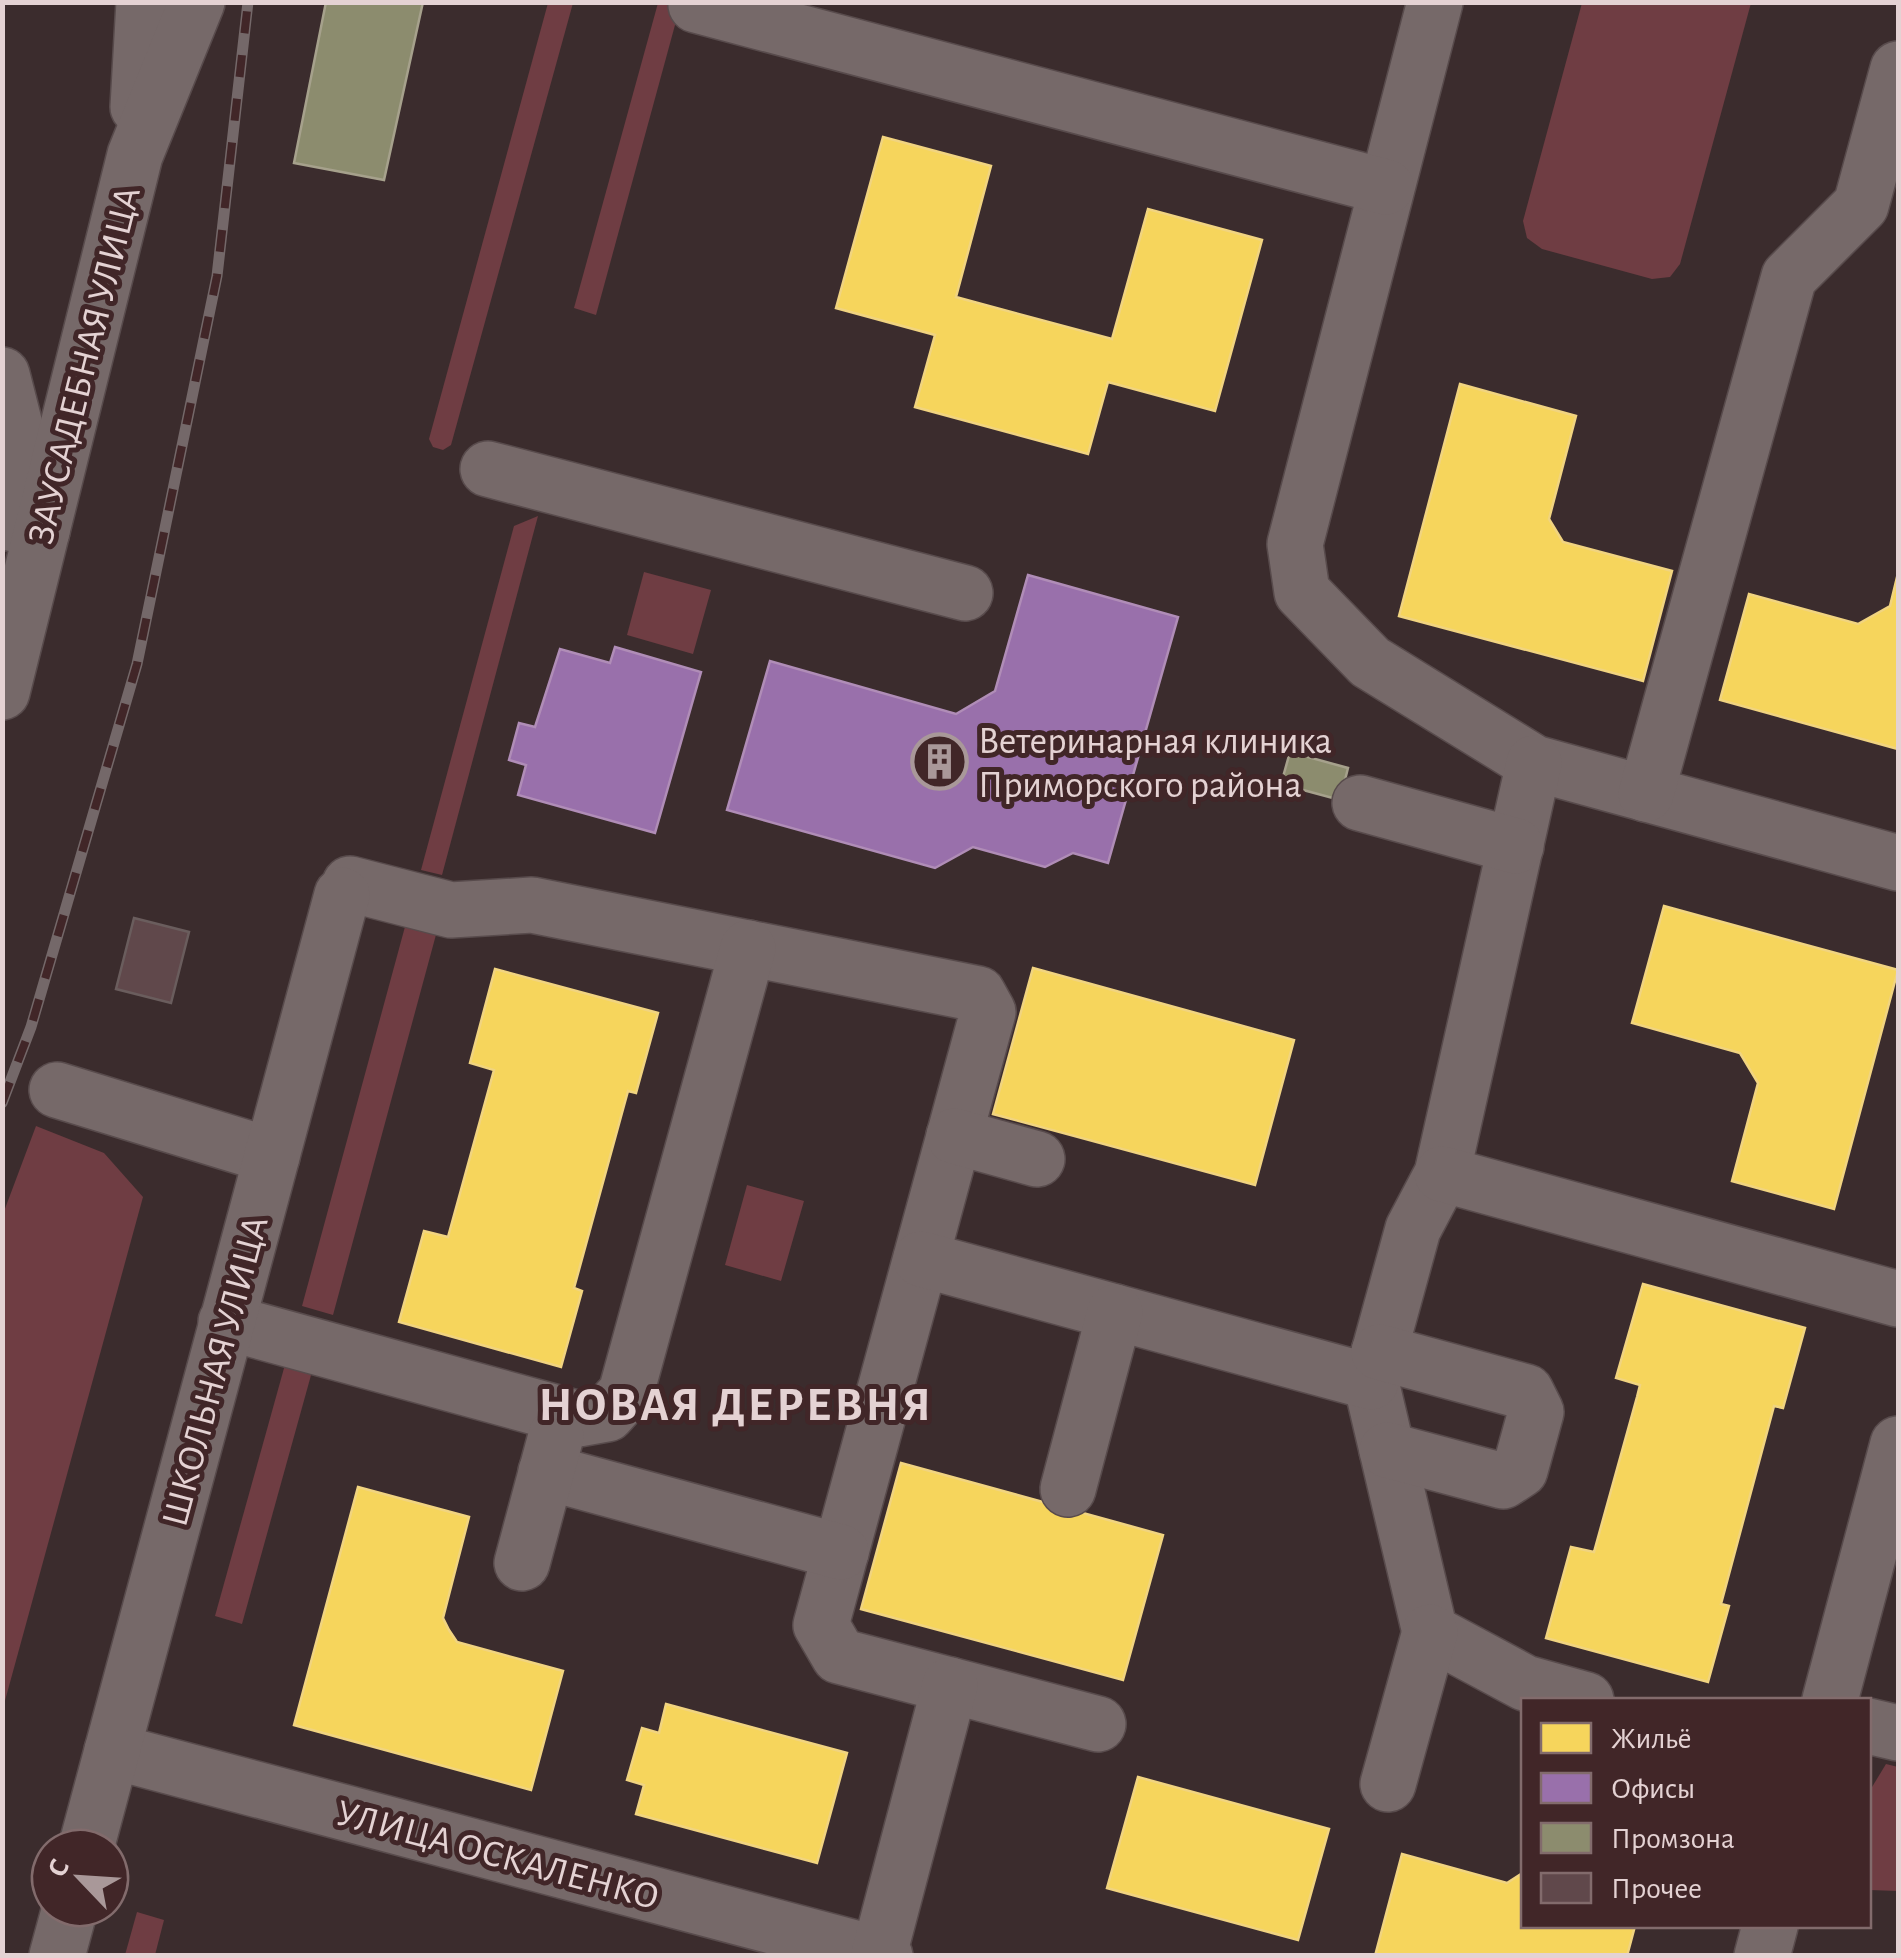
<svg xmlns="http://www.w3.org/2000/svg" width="1901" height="1958" font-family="'Alegreya Sans',sans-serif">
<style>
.green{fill:#6f3d43}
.homes{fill:#f6d55c;stroke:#f1d480;stroke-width:2.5}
.offices{fill:#9970ab;stroke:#b08db7;stroke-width:2.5}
.industry{fill:#8c8c6e;stroke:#a6a18c;stroke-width:2.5}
.building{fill:#60484b;stroke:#6a5d5d;stroke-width:2.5}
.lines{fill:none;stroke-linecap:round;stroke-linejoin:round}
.minor-casing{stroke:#584b4c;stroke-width:58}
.minor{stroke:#766969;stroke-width:55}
.rail-casing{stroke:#746869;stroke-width:11}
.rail{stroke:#412628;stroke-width:8;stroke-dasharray:22;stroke-linecap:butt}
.labels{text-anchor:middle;stroke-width:10;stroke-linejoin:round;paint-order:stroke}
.street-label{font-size:38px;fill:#e4d2d3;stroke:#412628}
.poi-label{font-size:38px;fill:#e4d2d3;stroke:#412628;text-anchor:start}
.district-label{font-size:48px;font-weight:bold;letter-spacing:2.5px;fill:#e4d2d3;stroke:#412628}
</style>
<rect width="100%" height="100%" fill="#3b2c2d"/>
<g class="green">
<path d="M548,3H573L451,445L443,450L433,447L429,439Z"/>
<path d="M658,3H681L596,315L574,308Z"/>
<path d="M1582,3H1751L1680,264L1670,277L1652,279L1542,249L1527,238L1523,221Z"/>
<path d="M538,516L442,875L421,870L514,526Z"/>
<path d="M644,572L711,590L693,654L627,635Z"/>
<path d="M406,923L437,931L333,1315L302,1306Z"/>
<path d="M36,1126L104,1153L143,1197L3,1708V1214Z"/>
<path d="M747,1185L804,1201L781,1281L725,1265Z"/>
<path d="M286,1361L313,1368L242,1624L215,1616Z"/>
<path d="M1886,1764L1898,1767V1891L1869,1890V1792Z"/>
<path d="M137,1912L164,1920L155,1955H125Z"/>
</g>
<g class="homes">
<path d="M883,137L991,166L956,297L978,303L1112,339L1148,209L1262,240L1215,411L1108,382L1088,454L915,407L935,335L836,308Z"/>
<path d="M1460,384L1576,416L1549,519L1563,542L1672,571L1643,681L1399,616Z"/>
<path d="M1898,573V749L1720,700L1749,594L1858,624L1890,606Z"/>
<path d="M1664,906L1898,970L1834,1209L1732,1181L1758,1083L1740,1053L1632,1023Z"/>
<path d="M1033,968L1294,1040L1255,1185L993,1114Z"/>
<path d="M495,969L658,1013L636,1093L628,1091L574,1288L582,1291L561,1367L399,1322L424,1231L448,1237L494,1070L470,1063Z"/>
<path d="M1643,1284L1805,1328L1783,1408L1774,1406L1721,1604L1729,1606L1708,1682L1546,1638L1571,1547L1594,1552L1637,1397L1640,1385L1616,1378Z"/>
<path d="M901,1463L1163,1535L1123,1680L861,1609Z"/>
<path d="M358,1487L469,1517L443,1618L449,1630L457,1642L563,1671L531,1790L294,1725Z"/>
<path d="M666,1704L847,1753L817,1863L636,1814L644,1785L627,1780L642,1728L659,1733Z"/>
<path d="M1138,1777L1329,1829L1298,1940L1107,1888Z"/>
<path d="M1402,1854L1507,1883L1524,1872V1926H1635L1627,1956H1375Z"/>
</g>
<g class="offices">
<path d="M1028,575L1178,617L1108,863L1073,853L1045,867L973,847L935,868L727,810L770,661L956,714L995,691Z"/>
<path d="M615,647L701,672L655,833L518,795L526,765L509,760L519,723L535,727L560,649L610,663Z"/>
</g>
<g class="industry">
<path d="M326,2H423L384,180L294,163Z"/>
<path d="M1290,752L1348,768L1340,800L1281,784Z"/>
</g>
<path class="building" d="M134,918L189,932L171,1003L116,989Z"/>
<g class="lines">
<defs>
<g id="minor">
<path d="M1435,2L1295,544L1302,592L1370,662L1534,763L1898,863"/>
<path d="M696,5L1386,187"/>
<path d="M138,107L144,2"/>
<path d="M2,375L42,531L2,521"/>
<path d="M488,469L965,593"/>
<path d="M2,692L135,155L197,2"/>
<path d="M1534,763L1442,1174L1413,1229L1371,1382L1430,1632L1525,1683L1586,1700"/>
<path d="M1646,794L1789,277L1861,205L1898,69"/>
<path d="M1360,803L1516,846"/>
<path d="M350,884L451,910L532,905L978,994L988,1012L821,1625L839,1656L1098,1724"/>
<path d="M57,1090L272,1156"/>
<path d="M954,1136L1037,1159"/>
<path d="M1442,1174L1898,1299"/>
<path d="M921,1259L1371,1382"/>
<path d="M226,1322L579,1419L607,1414L626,1393L748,948"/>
<path d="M1379,1352L1526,1392L1536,1412L1520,1470L1503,1481L1387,1450"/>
<path d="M546,1472L841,1552"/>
<path d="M1068,1489L1115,1312"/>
<path d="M522,1563L556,1436"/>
<path d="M1830,1700L1898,1444"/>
<path d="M1868,1726L1898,1733"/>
<path d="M112,1751L885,1956"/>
<path d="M1388,1784L1430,1632"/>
<path d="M86,1848L342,895"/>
<path d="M879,1954L950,1685"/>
<path d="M57,1956L70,1908"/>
<path d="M1762,1956L1770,1926"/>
</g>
</defs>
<use href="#minor" class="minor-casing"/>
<use href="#minor" class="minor"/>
<defs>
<path id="rail" d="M2,1103L31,1027L137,664L217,276L248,2"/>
</defs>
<use href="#rail" class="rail-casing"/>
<use href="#rail" class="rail"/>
</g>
<defs>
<symbol id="building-ring" viewBox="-11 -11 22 22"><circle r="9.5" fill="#412628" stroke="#a99899" stroke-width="1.5"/><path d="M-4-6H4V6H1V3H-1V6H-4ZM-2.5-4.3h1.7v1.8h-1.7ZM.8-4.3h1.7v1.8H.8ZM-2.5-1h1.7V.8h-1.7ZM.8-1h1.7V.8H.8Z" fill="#a99899"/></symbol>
</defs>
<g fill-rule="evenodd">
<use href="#building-ring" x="908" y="730" width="63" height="63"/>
</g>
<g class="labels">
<g class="street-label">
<text transform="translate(83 365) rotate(-76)" y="13">ЗАУСАДЕБНАЯ УЛИЦА</text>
<text transform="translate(214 1371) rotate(-75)" y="13">ШКОЛЬНАЯ УЛИЦА</text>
<text transform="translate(498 1854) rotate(15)" y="13">УЛИЦА ОСКАЛЕНКО</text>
</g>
<g class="poi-label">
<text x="978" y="753">Ветеринарная клиника<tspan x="978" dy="44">Приморского района</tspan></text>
</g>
<g class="district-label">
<text x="736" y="1420">НОВАЯ ДЕРЕВНЯ</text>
</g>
</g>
<rect width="1901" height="1958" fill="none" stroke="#e4d2d3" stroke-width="10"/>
<rect x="1521" y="1698" width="350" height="230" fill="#412628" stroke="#826b6c" stroke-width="2.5"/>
<rect x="1541" y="1723" width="50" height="30" fill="#f6d55c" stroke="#826b6c" stroke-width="2.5"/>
<text x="1611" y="1748" font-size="30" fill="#e4d2d3">Жильё</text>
<rect x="1541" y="1773" width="50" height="30" fill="#9970ab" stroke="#826b6c" stroke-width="2.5"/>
<text x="1611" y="1798" font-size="30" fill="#e4d2d3">Офисы</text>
<rect x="1541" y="1823" width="50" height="30" fill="#8c8c6e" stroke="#826b6c" stroke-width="2.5"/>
<text x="1611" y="1848" font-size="30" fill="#e4d2d3">Промзона</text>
<rect x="1541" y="1873" width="50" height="30" fill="#60484b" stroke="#826b6c" stroke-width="2.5"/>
<text x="1611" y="1898" font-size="30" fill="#e4d2d3">Прочее</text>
<g transform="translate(80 1878) rotate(295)"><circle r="48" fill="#412628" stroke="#826b6c" stroke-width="2.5"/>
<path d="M0-8L18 38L0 25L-18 38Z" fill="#a99899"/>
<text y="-15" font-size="28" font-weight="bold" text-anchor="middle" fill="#e4d2d3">С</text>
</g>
</svg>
